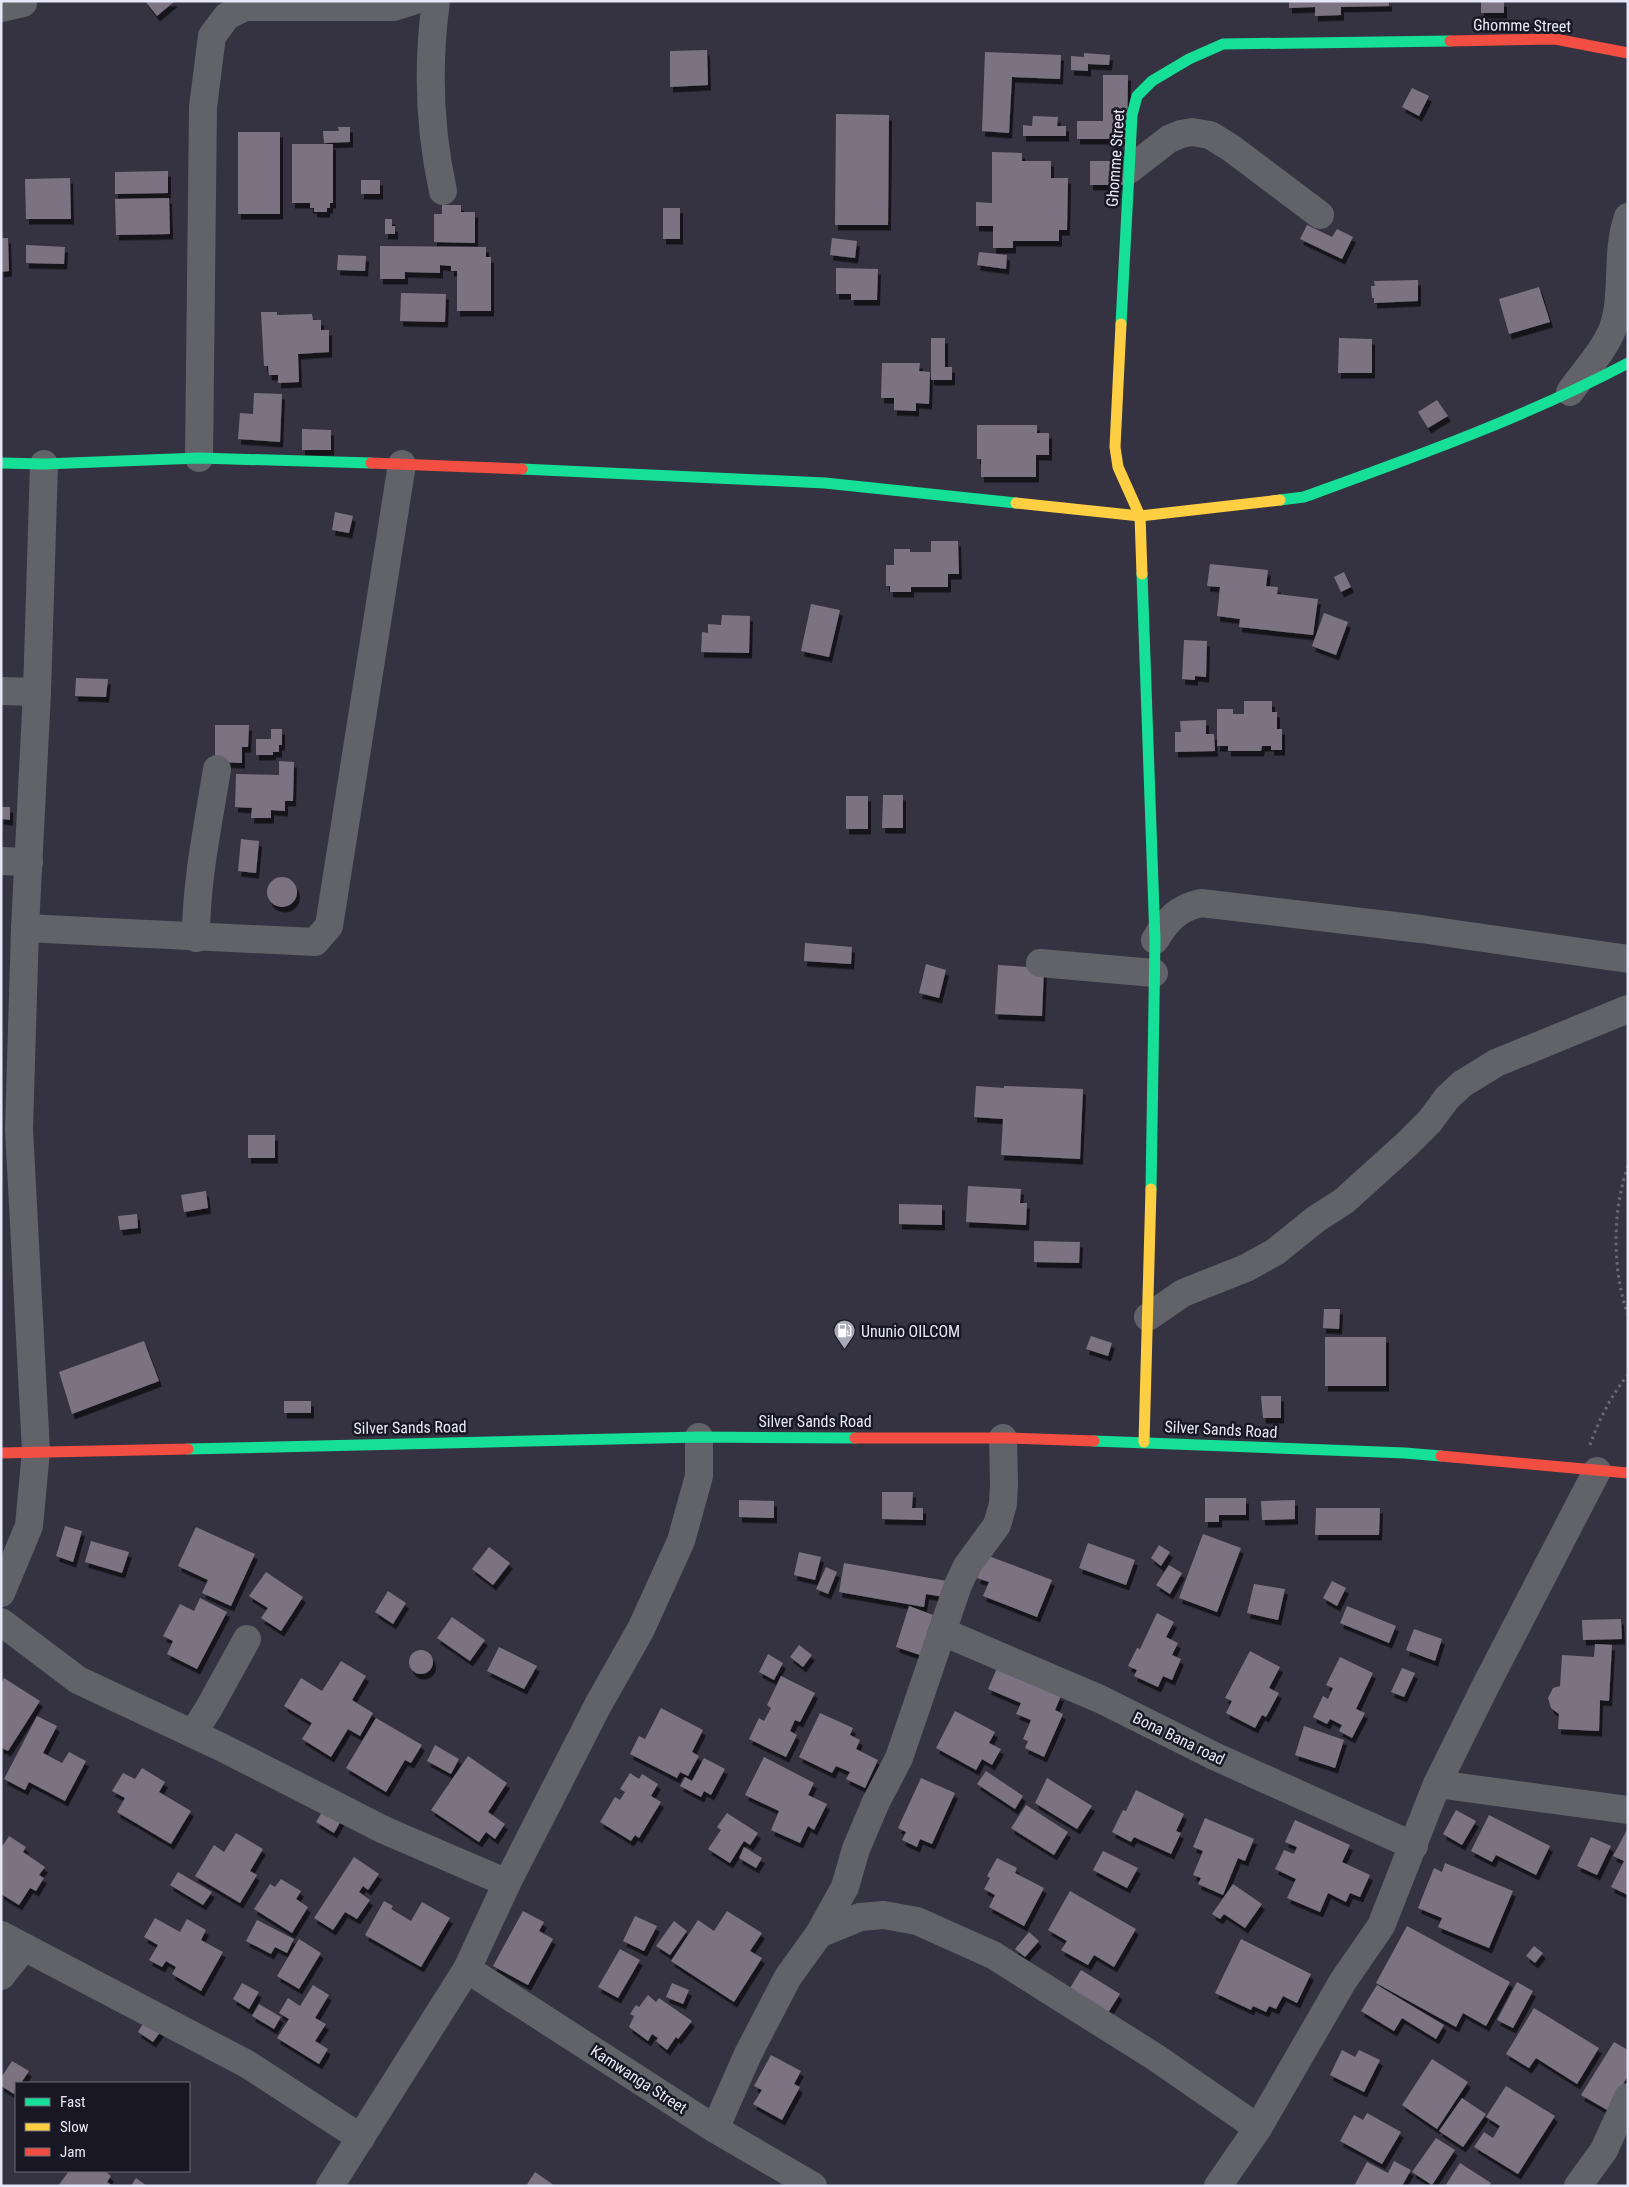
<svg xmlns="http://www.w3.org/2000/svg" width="1629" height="2187" font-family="'Roboto Condensed',sans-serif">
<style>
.building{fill:#7b7382;filter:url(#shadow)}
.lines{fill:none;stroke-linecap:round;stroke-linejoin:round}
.path{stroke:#6a6a71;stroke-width:3;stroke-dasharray:2.5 4;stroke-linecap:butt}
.street{stroke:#616369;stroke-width:28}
.fast{stroke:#16e098;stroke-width:11}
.slow{stroke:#ffcf43;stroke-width:11}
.jam{stroke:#f24e42;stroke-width:11}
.labels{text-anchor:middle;stroke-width:5;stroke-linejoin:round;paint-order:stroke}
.street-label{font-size:16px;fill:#e8e7f8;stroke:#181723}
.poi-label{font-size:16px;fill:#e8e7f8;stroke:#181723;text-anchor:start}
</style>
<defs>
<filter id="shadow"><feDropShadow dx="3" dy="5.5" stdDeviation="0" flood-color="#0009"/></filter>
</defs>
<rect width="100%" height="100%" fill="#353341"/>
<g class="building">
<path d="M145,1H175L157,16Z"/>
<path d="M1289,1H1389V6L1341,7V15L1315,16V7L1289,8Z"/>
<rect x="1481" y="1" width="23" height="12"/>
<path d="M707,50L708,85L670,87V51Z"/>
<path d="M985,52L1061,55L1060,79L1012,77L1009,133L982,131Z"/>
<path d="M1084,53L1110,55L1109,65L1088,64V71L1071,70V56L1084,57Z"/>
<path d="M1103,75H1128L1127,139H1077V121H1103Z"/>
<path d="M1412,88L1429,96L1419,116L1402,107Z"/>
<path d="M836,114L889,115L888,225H835Z"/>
<path d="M1033,116L1058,117L1057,126H1066V136H1023V125L1032,126Z"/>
<path d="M338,127H350V142L324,143L323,131H339Z"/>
<rect x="238" y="132" width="42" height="82"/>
<path d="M292,144H333V203H330V208H327V212H314V208H310V203H292Z"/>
<path d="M992,152L1022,153V161H1051V178H1068L1067,230H1059V241H1013V248H993V226H976V202L992,203Z"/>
<rect x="1090" y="161" width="35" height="24"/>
<path d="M168,171V193L115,194V172Z"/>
<path d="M70,178L71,219H26L25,179Z"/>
<rect x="361" y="180" width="19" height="14"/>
<path d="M169,198L170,234L116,235L115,199Z"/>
<path d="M442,205H461V212H475V243L434,242V214H442Z"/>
<rect x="663" y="208" width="17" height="31"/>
<path d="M385,219H392V226H395V234H385Z"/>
<path d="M1307,225L1332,237L1337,229L1353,237L1342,259L1300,239Z"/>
<path d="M1,238H8L9,271L1,272Z"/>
<path d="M832,238L857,241L855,258L830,255Z"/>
<path d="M26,245L65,247L64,264L26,263Z"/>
<path d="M380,246L486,247V257H491V311H457V271H451V266L440,265V273L405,272V279H380Z"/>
<path d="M979,252L1007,255L1006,269L977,265Z"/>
<path d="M338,255L366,256L365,271L337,270Z"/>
<path d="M836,268L878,269L877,300H851V294H836Z"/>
<path d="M1418,280V301L1374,303V298H1372L1371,286H1375L1374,281Z"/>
<path d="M1539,287L1550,322L1509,334L1499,299Z"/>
<path d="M401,293L446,294L445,322L400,321Z"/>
<path d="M261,312H277V315L312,314L313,320H321V330H329V352L298,354L299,382L278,383V375H269L268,366H264Z"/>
<path d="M931,338H945V367H952V380H931Z"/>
<path d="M1339,338L1372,339V373H1338Z"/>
<path d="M882,363H920L919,371L930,372L929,404L916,403V411L894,410V398H881Z"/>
<path d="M254,393L282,394L280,442L238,439L240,413L253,414Z"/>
<path d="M1437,400L1448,416L1428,428L1418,412Z"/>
<path d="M977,425H1037V433H1049V455H1036V477H981V459H977Z"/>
<path d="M302,429L331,430V450H302Z"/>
<path d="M335,512L353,516L349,533L332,530Z"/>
<path d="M931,541H958L959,574H948V587H911V592H890V586H886V565H894V549H910V552H931Z"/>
<path d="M1210,564L1268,570L1266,586L1278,587L1277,594L1318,599L1313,635L1239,627L1240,619L1217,616L1220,587L1207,586Z"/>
<path d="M1344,572L1351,587L1341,592L1334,577Z"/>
<path d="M811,604L840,610L829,657L801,651Z"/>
<path d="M1324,613L1348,622L1336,655L1312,646Z"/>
<path d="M722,615L750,616L749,653L701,652L702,632L708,633V624L721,625Z"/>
<path d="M1184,640L1207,641L1206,677L1195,676V680L1182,679Z"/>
<path d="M76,678L108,679L106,697L75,696Z"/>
<path d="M1244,701H1272V712H1277V729H1282V750H1271V746H1262L1261,751H1228V746H1217V709H1233V714H1244Z"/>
<path d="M1206,720V734H1214L1215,751L1175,752V732H1181L1180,721Z"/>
<path d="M215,725H249L248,747H242V763L215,762Z"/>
<path d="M271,729H282V745H279V752H273V755H256V739H271Z"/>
<path d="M279,761L294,762L293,801H285V811L271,810V818H251L252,808L235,807L236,774L279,775Z"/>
<path d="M883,795H903V828H882Z"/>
<rect x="846" y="796" width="22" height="33"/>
<path d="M1,807H10V820L1,819Z"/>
<path d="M241,839L259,841L256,873L238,871Z"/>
<circle cx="282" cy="892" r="15"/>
<path d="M805,943L852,947L851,964L804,961Z"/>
<path d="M926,964L946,970L939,998L919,993Z"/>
<path d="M998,965L1044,968L1042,1016L995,1014Z"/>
<path d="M976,1086L1004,1088V1086L1083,1089L1080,1159L1001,1155L1003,1119L974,1117Z"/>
<rect x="248" y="1135" width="27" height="23"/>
<path d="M968,1186L1021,1189L1020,1203H1027L1026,1225L966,1222Z"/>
<path d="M206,1191L208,1208L184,1212L181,1195Z"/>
<path d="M899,1204L942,1205V1225L899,1224Z"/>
<path d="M137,1214L138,1228L120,1230L118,1216Z"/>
<path d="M1034,1241L1080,1242L1079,1263L1034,1262Z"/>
<path d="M1324,1309H1340L1339,1329L1323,1328Z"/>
<path d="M1091,1336L1112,1343L1108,1356L1086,1349Z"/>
<rect x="1325" y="1337" width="61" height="49"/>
<path d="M144,1341L159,1381L72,1414L59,1372Z"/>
<path d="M1261,1396H1281V1418H1263Z"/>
<rect x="284" y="1401" width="27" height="12"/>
<path d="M882,1492H913L912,1508H923V1520L882,1519Z"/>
<path d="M1205,1498H1246V1515H1219V1522H1205Z"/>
<path d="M739,1500L774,1501V1518L739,1517Z"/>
<path d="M1295,1500V1519L1262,1520L1261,1501Z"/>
<path d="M1316,1508H1380L1379,1535H1315Z"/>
<path d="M65,1526L82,1531L73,1562L56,1556Z"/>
<path d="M196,1527L255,1554L231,1606L202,1593L208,1580L178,1566Z"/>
<path d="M1203,1534L1241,1548L1217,1612L1179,1598Z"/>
<path d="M91,1541L129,1552L122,1573L85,1562Z"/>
<path d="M1088,1543L1135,1560L1126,1585L1079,1568Z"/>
<path d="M1159,1545L1170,1552L1161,1566L1151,1558Z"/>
<path d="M489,1547L510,1563L493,1585L472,1569Z"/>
<path d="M799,1552L821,1557L815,1580L794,1575Z"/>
<path d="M986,1555L1052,1580L1037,1617L983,1596L989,1582L977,1578Z"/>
<path d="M844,1563L947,1581L944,1597L926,1594L924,1607L839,1592Z"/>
<path d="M1169,1565L1182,1573L1170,1594L1156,1585Z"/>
<path d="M826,1567L837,1572L828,1594L816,1589Z"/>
<path d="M266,1572L303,1597L281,1631L261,1618L268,1608L249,1596Z"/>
<path d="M1332,1581L1346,1588L1337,1606L1323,1598Z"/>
<path d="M1254,1584L1285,1589L1278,1620L1247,1613Z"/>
<path d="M388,1591L406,1603L393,1624L375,1612Z"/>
<path d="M200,1598L227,1612L197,1669L167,1654L173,1641L163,1636L180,1604L194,1611Z"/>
<path d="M909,1606L933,1615L920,1655L896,1647Z"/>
<path d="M1347,1606L1396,1626L1389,1643L1340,1623Z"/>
<path d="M1157,1613L1174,1622L1166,1637L1178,1643L1172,1655L1181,1659L1172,1680L1163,1676L1158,1687L1134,1676L1137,1670L1128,1666L1137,1648L1140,1649Z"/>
<path d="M452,1617L485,1640L470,1661L437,1638Z"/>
<path d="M1621,1619L1622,1639L1583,1640L1582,1620Z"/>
<path d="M1414,1629L1442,1639L1435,1661L1406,1650Z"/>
<path d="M1595,1644L1612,1645L1609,1701L1600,1700L1599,1731L1558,1729L1559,1714L1551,1708L1548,1698L1553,1688L1560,1686L1562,1655L1594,1657Z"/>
<path d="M799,1645L812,1655L803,1667L790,1657Z"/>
<path d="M499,1647L537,1666L524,1689L487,1671Z"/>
<circle cx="421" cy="1662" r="12"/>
<path d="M1250,1651L1280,1667L1269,1688L1279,1693L1266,1717L1262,1715L1255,1728L1226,1713L1232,1701L1225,1698Z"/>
<path d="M768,1654L783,1663L774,1680L759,1672Z"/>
<path d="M1340,1657L1373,1673L1356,1709L1365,1713L1352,1738L1339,1731L1342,1725L1330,1719L1327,1724L1313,1717L1323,1696L1328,1699L1333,1688L1326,1685Z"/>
<path d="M341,1661L366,1676L352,1700L373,1713L360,1736L348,1729L331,1757L302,1739L312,1723L284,1706L301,1678L322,1691Z"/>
<path d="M997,1668L1061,1696L1055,1710L1063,1714L1044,1757L1025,1748L1028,1741L1023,1739L1031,1720L1016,1714L1021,1703L988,1689Z"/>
<path d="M1402,1668L1415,1673L1404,1697L1391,1692Z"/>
<path d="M781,1676L815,1693L800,1722L795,1720L790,1731L797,1735L786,1757L749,1739L759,1718L764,1721L771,1708L767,1705Z"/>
<path d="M4,1678L40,1701L8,1751L2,1748L1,1750V1684Z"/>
<path d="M661,1708L703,1730L692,1752L699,1756L688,1776L680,1772L677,1778L630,1754L639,1736L645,1739Z"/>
<path d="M955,1711L995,1732L989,1743L1001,1749L992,1765L982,1759L976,1770L936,1748Z"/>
<path d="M820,1713L853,1728L850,1735L860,1740L856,1749L878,1760L865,1788L846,1779L850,1772L836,1766L832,1773L799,1757Z"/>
<path d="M37,1716L57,1726L43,1753L62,1763L69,1752L86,1761L65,1801L29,1782L25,1790L4,1779Z"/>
<path d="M376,1718L422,1745L411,1763L405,1760L386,1792L346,1768Z"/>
<path d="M1304,1726L1344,1740L1335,1768L1295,1755Z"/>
<path d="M435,1745L459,1759L451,1774L427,1761Z"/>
<path d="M468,1756L507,1783L488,1812L505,1824L495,1839L486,1832L479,1842L431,1810Z"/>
<path d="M764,1757L814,1783L808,1795L827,1804L814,1830L808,1826L800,1843L771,1830L779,1811L745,1795Z"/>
<path d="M704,1758L725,1769L711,1795L704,1791L701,1797L680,1786L685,1777L692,1781Z"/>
<path d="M142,1768L165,1782L159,1792L191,1811L171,1844L117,1812L125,1798L112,1791L123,1773L135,1779Z"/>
<path d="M986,1771L1023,1796L1015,1809L977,1784Z"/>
<path d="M630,1773L639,1779L642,1774L658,1784L651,1796L661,1802L639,1838L635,1835L631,1841L600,1822L615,1797L620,1800L625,1792L620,1789Z"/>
<path d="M921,1778L955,1793L932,1844L920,1839L917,1847L902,1840L906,1832L898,1828Z"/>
<path d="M1047,1778L1092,1806L1077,1829L1035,1803Z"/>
<path d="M1136,1790L1184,1814L1176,1831L1181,1833L1171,1854L1134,1837L1131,1842L1112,1832L1123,1810L1126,1811Z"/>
<path d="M1026,1805L1068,1832L1054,1855L1011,1828Z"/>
<path d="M324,1809L342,1819L334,1833L316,1822Z"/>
<path d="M1456,1810L1476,1821L1462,1845L1443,1834Z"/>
<path d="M727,1813L758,1833L750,1845L744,1841L730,1863L708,1849L721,1830L717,1827Z"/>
<path d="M1489,1815L1550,1846L1536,1875L1496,1855L1492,1862L1471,1851Z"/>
<path d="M1205,1818L1254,1839L1245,1861L1238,1858L1223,1895L1198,1884L1201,1878L1193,1875L1203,1851L1193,1847Z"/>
<path d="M1295,1820L1350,1845L1342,1862L1370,1875L1360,1897L1350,1893L1346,1902L1328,1893L1320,1912L1287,1898L1296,1879L1275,1869L1284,1850L1294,1854L1297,1847L1285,1842Z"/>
<path d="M1628,1828V1895L1611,1887L1624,1861L1613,1856Z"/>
<path d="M236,1833L263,1849L250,1871L257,1875L240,1903L195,1876L214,1845L224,1852Z"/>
<path d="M9,1836L26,1847L23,1852L45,1867L39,1875L44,1878L36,1891L30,1888L19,1905L1,1894V1848Z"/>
<path d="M1591,1837L1611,1846L1597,1875L1577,1866Z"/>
<path d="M744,1847L762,1858L756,1868L739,1858Z"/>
<path d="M1103,1851L1138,1868L1127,1888L1093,1870Z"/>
<path d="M354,1857L379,1874L368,1890L363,1886L359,1892L370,1900L357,1919L345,1912L333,1930L314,1918Z"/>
<path d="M997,1858L1017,1868L1015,1873L1044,1888L1024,1926L989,1907L995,1895L984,1889L990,1878L987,1876Z"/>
<path d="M1445,1863L1513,1891L1489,1948L1438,1927L1442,1918L1418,1908L1434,1868L1442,1872Z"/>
<path d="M178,1872L212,1892L203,1905L170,1885Z"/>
<path d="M281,1879L301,1891L296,1899L308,1907L292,1933L254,1909L270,1884L275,1887Z"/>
<path d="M1233,1884L1262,1904L1245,1928L1224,1914L1220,1919L1212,1914Z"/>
<path d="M1070,1891L1136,1929L1114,1967L1094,1955L1088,1965L1061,1950L1067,1941L1048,1930Z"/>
<path d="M384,1901L393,1906L391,1909L411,1921L422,1902L450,1918L421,1967L365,1935Z"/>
<path d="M523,1911L544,1922L539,1931L553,1939L528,1985L493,1966Z"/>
<path d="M727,1911L762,1933L750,1951L762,1958L734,2002L671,1961L698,1920L714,1931Z"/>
<path d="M635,1916L657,1926L644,1951L623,1941Z"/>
<path d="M155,1918L180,1932L187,1919L206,1930L201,1940L223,1952L201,1991L172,1974L176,1967L166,1961L162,1967L149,1960L158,1945L144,1937Z"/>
<path d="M257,1920L294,1939L287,1953L275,1947L271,1954L246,1941Z"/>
<path d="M674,1921L687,1931L670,1955L656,1946Z"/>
<path d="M1407,1926L1510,1982L1486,2026L1463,2013L1456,2027L1376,1983Z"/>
<path d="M1029,1932L1039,1941L1025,1957L1015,1949Z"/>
<path d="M299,1939L321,1953L299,1989L277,1976Z"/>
<path d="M1241,1939L1311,1974L1297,2003L1283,1996L1276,2009L1269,2006L1266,2012L1253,2006L1251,2010L1215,1993Z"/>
<path d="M1534,1946L1543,1953L1535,1963L1526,1956Z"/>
<path d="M620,1949L640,1960L618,1998L598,1987Z"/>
<path d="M1081,1970L1120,1994L1106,2016L1067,1993Z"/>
<path d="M1517,1982L1533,1991L1513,2028L1497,2020Z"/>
<path d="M242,1983L259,1992L249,2009L233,1999Z"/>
<path d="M672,1983L689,1990L683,2004L666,1997Z"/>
<path d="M313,1985L329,1995L315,2018L326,2024L315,2041L328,2049L319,2064L277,2038L289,2019L279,2013L288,1998L300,2006Z"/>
<path d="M1377,1985L1444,2025L1436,2039L1402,2018L1394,2031L1361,2011Z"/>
<path d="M648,1995L656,2002L659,1998L692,2021L678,2039L676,2037L667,2050L656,2041L658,2038L652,2034L648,2041L629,2027L634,2016L630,2014L636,2005L639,2007Z"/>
<path d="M259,2004L281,2017L274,2029L252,2016Z"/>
<path d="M1534,2008L1599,2048L1577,2084L1536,2058L1529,2068L1506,2054Z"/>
<path d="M145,2020L161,2031L153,2042L138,2032Z"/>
<path d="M1614,2042L1628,2050V2076L1607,2110L1581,2095Z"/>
<path d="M1342,2050L1355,2057L1359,2050L1380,2060L1364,2092L1330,2075Z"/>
<path d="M771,2055L801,2071L794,2084L800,2087L782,2120L753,2104L762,2090L754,2086Z"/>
<path d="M1432,2059L1468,2082L1437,2129L1402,2105Z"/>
<path d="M12,2061L29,2071L21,2083H16L14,2094L1,2086V2078Z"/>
<path d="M1506,2086L1555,2116L1518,2174L1474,2147L1484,2132L1493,2138L1500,2126L1486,2117Z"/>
<path d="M1462,2098L1486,2114L1463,2147L1439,2131Z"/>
<path d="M1367,2113L1401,2132L1382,2164L1340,2141L1354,2115L1363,2120Z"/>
<path d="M1436,2138L1455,2150L1432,2185L1412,2172Z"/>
<path d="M1394,2161L1411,2170L1402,2186H1354L1367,2162L1388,2173Z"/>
<path d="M1460,2163L1491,2183L1489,2186H1445Z"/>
<path d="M69,2171H105L111,2176L107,2182L113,2186H58Z"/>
<path d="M535,2172L555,2186H526Z"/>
<path d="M136,2178L147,2186H131Z"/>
</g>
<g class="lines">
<g class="path">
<path d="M1628,1166C1612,1211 1612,1270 1628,1315"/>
<path d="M1590,1445C1599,1420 1611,1395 1628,1375"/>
</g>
<g class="street">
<path d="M436,1C427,66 429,127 443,191"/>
<path d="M1,8L23,3"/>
<path d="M1129,170L1169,139L1181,134L1192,132L1210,135L1231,148L1320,215"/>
<path d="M1570,392C1584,372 1604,351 1613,328C1625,295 1615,253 1628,217"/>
<path d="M199,458L203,107L212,36L227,16L245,7H394L413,1"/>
<path d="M1,691L37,692"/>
<path d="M1,861L29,862"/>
<path d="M25,928L315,942L329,926L402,464"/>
<path d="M196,938C196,880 208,826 217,769"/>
<path d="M1155,940C1167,920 1178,908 1201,903L1421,929L1628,959"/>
<path d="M1040,963L1154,973"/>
<path d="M1148,1317L1183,1293L1246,1268L1275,1252L1316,1219L1344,1201L1407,1144L1430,1121L1447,1098L1462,1084L1496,1063L1628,1009"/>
<path d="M1,1593L29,1526L36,1451L19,1129L25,928L37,692L44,464"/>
<path d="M1,1622L78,1680L221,1747L384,1830L507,1883"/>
<path d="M943,1632L1100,1699L1214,1756L1414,1846"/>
<path d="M193,1733L209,1708L247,1639"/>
<path d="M1437,1784L1628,1810"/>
<path d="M819,1934L860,1917L884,1915L917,1921L993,1955L1155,2057L1258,2128"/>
<path d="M1,1935L247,2064L361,2138"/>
<path d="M467,1969L715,2129L813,2186"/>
<path d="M1,1976L24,1947"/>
<path d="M715,2129L748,2054L788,1977L819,1934L845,1887L856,1849L876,1802L899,1758L958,1585L967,1566L997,1525L1003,1504L1004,1484L1003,1438"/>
<path d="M330,2186L467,1969L507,1883L598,1705L641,1629L681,1541L699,1476V1437"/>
<path d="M1218,2186L1258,2128L1343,1981L1381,1926L1437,1784L1485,1687L1597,1471"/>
<path d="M1578,2186L1604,2150L1628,2097"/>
</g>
<g class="fast">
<path d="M1121,324L1132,115L1137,96L1152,81L1189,59L1223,44L1450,41"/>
<path d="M1,463L44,464L199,458L371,463"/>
<path d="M522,469L825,483L1016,503"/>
<path d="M1280,500L1304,497C1414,457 1524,418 1628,363"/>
<path d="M1142,574L1155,940L1151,1189"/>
<path d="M1094,1441L1405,1453L1441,1456"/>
<path d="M188,1449L699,1437L855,1438"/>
</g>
<g class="slow">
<path d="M1121,324L1115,447L1118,467L1140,516L1142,574"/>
<path d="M1016,503L1140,516L1280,500"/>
<path d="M1144,1442L1151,1189"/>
</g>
<g class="jam">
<path d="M1450,41L1555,39L1628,53"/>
<path d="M371,463L522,469"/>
<path d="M855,1438H1008L1094,1441"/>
<path d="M1,1453L188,1449"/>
<path d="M1441,1456L1628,1473"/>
</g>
</g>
<defs>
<symbol id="fuel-pin" viewBox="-11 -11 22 30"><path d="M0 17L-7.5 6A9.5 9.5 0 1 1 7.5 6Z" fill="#a9a8b8" stroke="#181723"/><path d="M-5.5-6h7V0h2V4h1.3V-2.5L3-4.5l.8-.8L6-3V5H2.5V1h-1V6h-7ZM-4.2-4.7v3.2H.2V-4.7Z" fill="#fff"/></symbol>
</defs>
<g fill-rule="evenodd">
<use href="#fuel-pin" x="832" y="1318" width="25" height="34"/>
</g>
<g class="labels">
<g class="street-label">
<text transform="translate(1522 25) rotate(1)" y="6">Ghomme Street</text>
<text transform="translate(1115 158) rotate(-86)" y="6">Ghomme Street</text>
<text x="815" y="1427">Silver Sands Road</text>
<text transform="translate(410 1427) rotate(-1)" y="6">Silver Sands Road</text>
<text transform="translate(1221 1429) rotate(3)" y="6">Silver Sands Road</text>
<text transform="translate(1179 1738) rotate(26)" y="6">Bona Bana road</text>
<text transform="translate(639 2079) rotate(33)" y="6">Kamwanga Street</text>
</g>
<g class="poi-label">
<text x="861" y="1337">Ununio OILCOM</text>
</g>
</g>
<rect width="1629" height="2187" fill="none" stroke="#e8e7f8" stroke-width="5"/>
<rect x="15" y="2082" width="175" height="90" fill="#181723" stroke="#6b6a78"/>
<rect x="25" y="2098" width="25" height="8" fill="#16e098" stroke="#6b6a78"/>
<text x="60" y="2107" font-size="15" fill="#e8e7f8">Fast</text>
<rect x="25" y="2123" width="25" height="8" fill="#ffcf43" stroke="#6b6a78"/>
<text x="60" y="2132" font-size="15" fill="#e8e7f8">Slow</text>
<rect x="25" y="2148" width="25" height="8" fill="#f24e42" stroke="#6b6a78"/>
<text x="60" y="2157" font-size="15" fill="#e8e7f8">Jam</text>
</svg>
